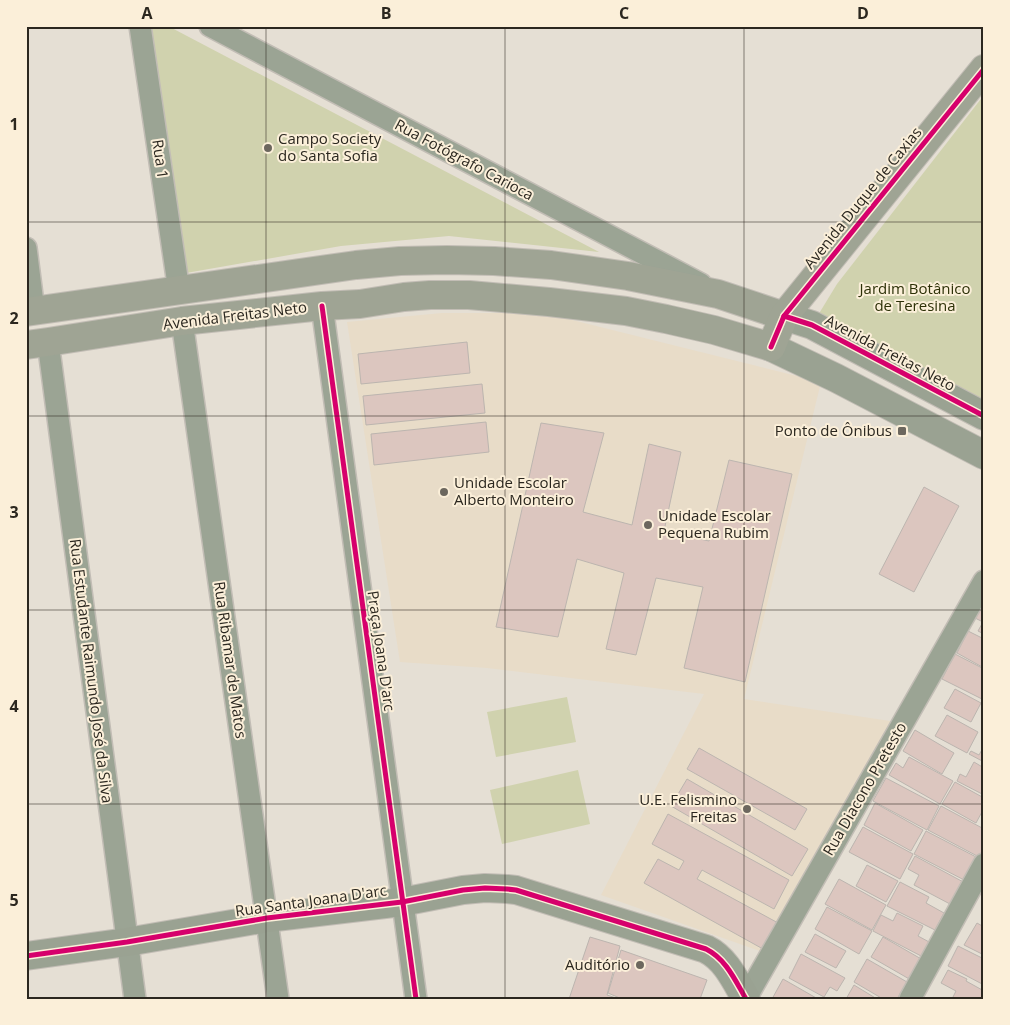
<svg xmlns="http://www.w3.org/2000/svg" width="1010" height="1025" font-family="'Open Sans',sans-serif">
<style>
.built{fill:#e8dcc8}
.green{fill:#d0d2ae}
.building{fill:#dcc6bf;stroke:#bcb5af}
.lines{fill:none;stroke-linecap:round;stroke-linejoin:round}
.street-casing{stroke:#c2bdb5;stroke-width:24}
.secondary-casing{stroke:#c2bdb5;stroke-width:30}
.primary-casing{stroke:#c2bdb5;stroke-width:30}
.street{stroke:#9ba494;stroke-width:21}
.secondary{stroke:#9aa292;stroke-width:28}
.primary{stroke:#9fa494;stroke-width:28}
.cycleway-casing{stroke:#fbefd9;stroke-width:8}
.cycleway{stroke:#d6006c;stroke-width:5}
.grid{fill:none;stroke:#2b271f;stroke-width:1;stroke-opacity:0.55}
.poi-dot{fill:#6c675e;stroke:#fbefd9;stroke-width:2}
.labels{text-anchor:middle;stroke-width:4;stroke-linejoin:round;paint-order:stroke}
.poi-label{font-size:15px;fill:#2b271f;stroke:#fbefd9;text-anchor:start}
.street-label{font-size:15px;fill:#2b271f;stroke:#fbefd9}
.park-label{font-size:15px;fill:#2d3108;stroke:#fbefd9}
.neatline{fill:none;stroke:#2b271f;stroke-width:2}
.grid-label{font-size:16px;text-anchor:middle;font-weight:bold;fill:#2b271f}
</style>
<rect width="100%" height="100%" fill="#e5dfd4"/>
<path class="built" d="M442,313H544L821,382L744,699L897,722L768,954L601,895L704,694L487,668L400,662L347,322Z"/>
<g class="green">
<path d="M148,26H168L599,252L449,236L341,246L186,273Z"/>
<path d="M984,95V412L812,325L837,284Z"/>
<path d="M567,697L576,742L496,757L487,712Z"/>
<path d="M578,770L590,824L502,844L490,790Z"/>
</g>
<g class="building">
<path d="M467,342L470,373L361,384L358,354Z"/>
<path d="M482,384L485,413L366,425L363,396Z"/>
<path d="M486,422L489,452L374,465L371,434Z"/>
<path d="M541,423L604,433L583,512L632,525L649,444L681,452L664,531L709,541L729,460L792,474L745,682L684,668L703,587L656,578L636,655L606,649L624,573L577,559L558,637L496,627Z"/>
<path d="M924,487L959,506L914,592L879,574Z"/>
<path d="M980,603L984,605V634L978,631L983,622L973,617Z"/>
<path d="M968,631L984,639V668L957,653Z"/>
<path d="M955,654L984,669V700L942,679Z"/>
<path d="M955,689L981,703L971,722L944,708Z"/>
<path d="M947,715L978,732L967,753L935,736Z"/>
<path d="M915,730L954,753L942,774L903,751Z"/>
<path d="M984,746V762L969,754L971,751L979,755Z"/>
<path d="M699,748L807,809L795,830L687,769Z"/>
<path d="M909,757L953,781L940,804L889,775L896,763L903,768Z"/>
<path d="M974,762L984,768V795L957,781L960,774L966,777Z"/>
<path d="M886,778L939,806L927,830L873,801Z"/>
<path d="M687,779L808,849L792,876L671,806Z"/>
<path d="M955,782L984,798V808L976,823L942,804Z"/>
<path d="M875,803L923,830L911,851L864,825Z"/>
<path d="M941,806L984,829V848L979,857L928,830Z"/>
<path d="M668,814L789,880L774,909L702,870L697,879L780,924L763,949L644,883L658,859L679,870L684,861L652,844Z"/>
<path d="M863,827L913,854L900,879L849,852Z"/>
<path d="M926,831L980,859L968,882L914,854Z"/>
<path d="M915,856L967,884L962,891L958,889L950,904L914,885L919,875L908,869Z"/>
<path d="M867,865L898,881L886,902L856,886Z"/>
<path d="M839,879L886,905L872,930L825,904Z"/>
<path d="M900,882L929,897L926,903L944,913L935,930L887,906Z"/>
<path d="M827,907L872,931L859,954L815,929Z"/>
<path d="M897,913L923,926L918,936L931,943L923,957L873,931L881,915L893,921Z"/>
<path d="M977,923L984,927V955L964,945Z"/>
<path d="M815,934L846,951L836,968L805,952Z"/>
<path d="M590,937L620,946L607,995L619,999H569Z"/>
<path d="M883,937L923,960L911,980L871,957Z"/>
<path d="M958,946L984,959V985L948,966Z"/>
<path d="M621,950L707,980L700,999H622L608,993Z"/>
<path d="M801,954L845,978L837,991L830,987L824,997L789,978Z"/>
<path d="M867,959L907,982L897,999H883L854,982Z"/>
<path d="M948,970L967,979L966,981L984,991L981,999H952L956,991L941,983Z"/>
<path d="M783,979L818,999H772Z"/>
<path d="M854,985L877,999H846Z"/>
</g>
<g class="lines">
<defs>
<g id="street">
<path d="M140,26L179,291"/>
<path d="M210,26L701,284"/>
<path d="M26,248L34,311"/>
<path d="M322,306L416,999"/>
<path d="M182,321L278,999"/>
<path d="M48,342L135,999"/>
<path d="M746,998L984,581"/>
<path d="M910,999L984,864"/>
</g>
<g id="secondary">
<path d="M784,316L812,325L984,416"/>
<path d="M771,347L836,378L984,455"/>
<path d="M26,956L127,942L267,918L402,902L463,890L485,888L507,889L516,890L706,949C726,959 735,980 746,999"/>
</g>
<g id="primary">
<path d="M26,312L356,265L400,261L447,260L494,261L551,265L628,276L718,294L784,316"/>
<path d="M26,345L48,342L182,321L322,306L360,304L404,297L430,295H469L549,302L626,311L666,319L714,330L771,347L784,316L984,69"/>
</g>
</defs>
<use href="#street" class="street-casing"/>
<use href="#secondary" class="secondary-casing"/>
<use href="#primary" class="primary-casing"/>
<use href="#street" class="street"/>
<use href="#secondary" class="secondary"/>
<use href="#primary" class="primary"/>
<defs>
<g id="cycleway">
<path d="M322,306L416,999"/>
<path d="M784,316L812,325L984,416"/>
<path d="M771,347L784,316L984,69"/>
<path d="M26,956L127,942L267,918L402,902L463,890L485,888L507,889L516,890L706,949C726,959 735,980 746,999"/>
</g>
</defs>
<use href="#cycleway" class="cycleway-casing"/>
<use href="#cycleway" class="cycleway"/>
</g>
<path class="grid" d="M266,26V999M505,26V999M744,26V999M26,222H984M26,416H984M26,610H984M26,804H984"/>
<g class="poi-dot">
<circle cx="268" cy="148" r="5"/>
<rect x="897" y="426" width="10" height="10" rx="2.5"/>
<circle cx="444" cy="492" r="5"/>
<circle cx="648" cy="525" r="5"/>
<circle cx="747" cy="809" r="5"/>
<circle cx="640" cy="965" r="5"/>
</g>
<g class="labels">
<g class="poi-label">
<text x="278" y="144">Campo Society<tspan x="278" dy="17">do Santa Sofia</tspan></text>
<text x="892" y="436" text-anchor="end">Ponto de Ônibus</text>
<text x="454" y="488">Unidade Escolar<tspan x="454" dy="17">Alberto Monteiro</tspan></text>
<text x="658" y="521">Unidade Escolar<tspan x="658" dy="17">Pequena Rubim</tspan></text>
<text x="737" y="805" text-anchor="end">U.E. Felismino<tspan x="737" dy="17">Freitas</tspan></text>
<text x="630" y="970" text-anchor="end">Auditório</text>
</g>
<g class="street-label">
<text transform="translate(160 159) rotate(82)" y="5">Rua 1</text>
<text transform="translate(464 160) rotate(28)" y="5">Rua Fotógrafo Carioca</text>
<text transform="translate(863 198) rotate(-51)" y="5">Avenida Duque de Caxias</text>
<text transform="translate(235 316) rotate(-7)" y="5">Avenida Freitas Neto</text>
<text transform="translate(890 353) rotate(28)" y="5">Avenida Freitas Neto</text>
<text transform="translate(381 651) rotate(82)" y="5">Praça Joana D'arc</text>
<text transform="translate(230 660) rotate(82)" y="5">Rua Ribamar de Matos</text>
<text transform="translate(91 671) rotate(83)" y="5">Rua Estudante Raimundo José da Silva</text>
<text transform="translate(865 789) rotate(-60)" y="5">Rua Diacono Pretesto</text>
<text transform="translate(311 901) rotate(-8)" y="5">Rua Santa Joana D'arc</text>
</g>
<g class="park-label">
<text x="915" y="294">Jardim Botânico<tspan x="915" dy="17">de Teresina</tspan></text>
</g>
</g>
<rect width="1010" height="1025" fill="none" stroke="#fbefd9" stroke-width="55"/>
<rect x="28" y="28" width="954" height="970" class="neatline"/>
<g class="grid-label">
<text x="147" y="19">A</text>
<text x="386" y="19">B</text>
<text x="624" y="19">C</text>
<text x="863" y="19">D</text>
<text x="14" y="130">1</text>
<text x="14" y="324">2</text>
<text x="14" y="518">3</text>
<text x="14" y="712">4</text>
<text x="14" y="906">5</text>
</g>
</svg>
